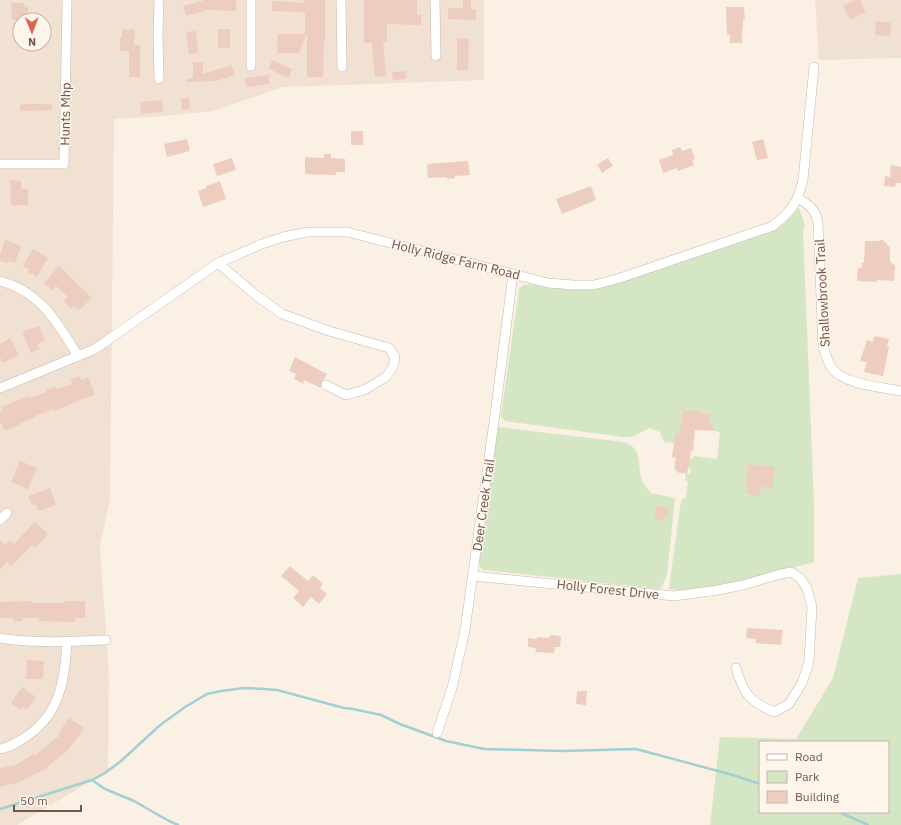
<svg xmlns="http://www.w3.org/2000/svg" width="901" height="825" font-family="'IBM Plex Sans',sans-serif">
<style>
.residential{fill:#f1e1d3;fill-rule:evenodd}
.green{fill:#d5e6c4;fill-rule:evenodd}
.lines{fill:none;stroke-linecap:round;stroke-linejoin:round}
.stream{stroke:#a2cfd2;stroke-width:2.5}
.building{fill:#edcdbf}
.minor-casing{stroke:#cab7ac;stroke-width:10}
.minor{stroke:#fff;stroke-width:9}
.labels{text-anchor:middle;stroke-width:3;stroke-linejoin:round;paint-order:stroke}
.street-label{font-size:13px;fill:#70564c;stroke:#fdf4ea}
</style>
<rect width="100%" height="100%" fill="#faf0e4"/>
<g class="residential">
<path d="M0,0H484V80L283,87L213,111L164,116L114,119L110,500L100,546L109,677L108,771L17,825H0ZM20,20H44V44H20Z"/>
<path d="M815,0H901V58L819,60Z"/>
</g>
<g class="green">
<path d="M799,208L805,225L803,231L814,503V562L740,582L697,591L669,589L680,507L682,500L686,497L688,482L685,480L686,474H690L691,469L687,468L688,459H693L694,456L717,459L720,432L713,431L714,423L709,422L710,414L702,412L696,413V411L683,409L680,427L682,435L675,434L674,443L664,442L660,432L650,428L632,437H623L505,421L501,416L519,289L524,285L531,284L560,289L585,290L609,286L765,233L784,224Z"/>
<path d="M498,427L623,442C644,448 636,463 642,479C643,484 648,489 651,493L675,498L667,575L661,588L657,589L504,572L483,570L480,567L479,558Z"/>
<path d="M901,574V825H710L720,737L796,739L833,678L858,578ZM760,742H888V812H760Z"/>
</g>
<g class="lines">
<g class="stream">
<path d="M92,780L105,789L134,801L169,821L178,825"/>
<path d="M0,809L92,780L105,773L121,761L159,726L185,707L207,694L221,691L244,688L265,689L277,690L344,708L353,709L381,715L400,724L446,741L484,749L562,751L636,749L733,775L760,784"/>
<path d="M839,812L868,825"/>
</g>
</g>
<g class="building">
<path d="M205,0H236V11L211,10V9L186,16L183,6Z"/>
<path d="M304,0H325V40H324L323,77H307V33L299,53H277L278,34H305V12L272,11V1L304,3Z"/>
<path d="M364,0H417V15H421V25L387,24V42L383,43L386,76L375,77L372,43H364Z"/>
<path d="M463,0H471V9H476V20L448,19V8H463Z"/>
<path d="M855,0H860L866,12L850,20L843,6Z"/>
<path d="M11,3H25L24,7L28,6V20H12Z"/>
<path d="M726,7H744L745,20H743V28L742,29V43H730V35H727Z"/>
<path d="M876,21L891,23L890,36L875,35Z"/>
<path d="M135,29L134,45H140V77H129V51H120V38H122V30Z"/>
<rect x="218" y="29" width="12" height="19"/>
<path d="M196,31L198,53L189,54L186,32Z"/>
<path d="M457,38L469,39L468,70H457Z"/>
<path d="M272,60L292,69L289,78L269,69Z"/>
<path d="M193,62H203V74L231,65L235,75L216,81L187,82L186,80L193,77Z"/>
<path d="M405,71L406,79L393,80L392,72Z"/>
<path d="M269,75V84L246,87L245,78Z"/>
<path d="M189,98L190,109L182,110L181,99Z"/>
<path d="M162,100L163,112L141,114L140,102Z"/>
<path d="M22,104H52V110L20,111V106Z"/>
<rect x="351" y="131" width="12" height="14"/>
<path d="M187,139L190,151L167,157L164,144Z"/>
<path d="M763,139L768,158L757,160L752,142Z"/>
<path d="M680,147L682,151L691,148L695,159L692,160L694,165L678,171L677,168L663,173L659,160L673,155L672,150Z"/>
<path d="M324,154H331V158L345,159V172H336V175L305,174V157L324,158Z"/>
<path d="M232,158L236,170L217,176L213,164Z"/>
<path d="M608,158L613,166L602,173L597,165Z"/>
<path d="M468,161L470,175L455,176V178L447,179V177L428,178L427,164Z"/>
<path d="M891,165L901,167V183H896L895,187L884,186L885,176L890,177Z"/>
<path d="M10,180L21,181V189H28V205H11Z"/>
<path d="M220,181L226,199L203,207L198,191L206,188V186Z"/>
<path d="M591,186L596,200L562,214L556,199Z"/>
<path d="M882,239L890,248V261L895,266L894,281L877,280V282L857,281L858,268H862V263H864L865,241H879Z"/>
<path d="M5,240L21,246L15,263L8,261L7,263L0,261V255Z"/>
<path d="M33,249L48,258L37,277L28,272L29,269L23,266Z"/>
<path d="M59,266L92,298L79,310L74,306L71,309L64,301L68,297L56,286L52,290L44,283Z"/>
<path d="M39,326L45,341L37,344L40,349L31,353L22,332Z"/>
<path d="M874,336L889,339L887,346L889,347L883,376L864,372L867,362L860,361L867,340L873,342Z"/>
<path d="M10,338L19,355L3,363L0,357V344Z"/>
<path d="M295,357L327,374L324,379L321,383V388L304,380L303,384L294,379L296,374L289,371Z"/>
<path d="M80,376L81,380L88,377L95,394L54,411V409L35,416V417L5,431L0,422V412L3,410L1,407L29,396L30,398L47,392L46,390L56,386L57,389L72,384L70,380Z"/>
<path d="M683,409L711,414L709,422L714,423L713,431L695,430L693,451H691L687,474L676,472L677,470L674,469L676,458L672,457L675,434H679Z"/>
<path d="M20,461L37,468L28,489L11,482Z"/>
<path d="M749,464L775,467L772,488L761,487L760,496L747,494L748,485H746Z"/>
<path d="M50,488L56,505L38,511L36,504L32,505L28,496Z"/>
<path d="M656,506L669,508L668,516L665,515L664,521L655,520Z"/>
<path d="M35,522L48,534L35,548L32,545L11,566L7,562L0,570V540L5,545L10,540L14,544Z"/>
<path d="M290,566L308,581L313,575L323,584L320,588L327,594L319,604L311,597L303,607L293,598L299,591L281,576Z"/>
<path d="M32,601V603H65V601H85V618H75V622L39,621V618H22L23,621H13V618H0V602Z"/>
<path d="M747,628L783,630L781,645L756,643V639L746,638Z"/>
<path d="M550,635L561,636L560,647H555L554,653L535,652L536,648L528,647V638L537,639V637L549,638Z"/>
<path d="M27,660L44,661L43,679H26Z"/>
<path d="M22,687L36,697L27,710L23,707L21,710L11,703Z"/>
<path d="M577,691H587L586,705L576,704Z"/>
<path d="M69,718L84,728L69,749L45,769L20,782L0,787V768L16,765L33,754L34,756L60,735L58,734Z"/>
</g>
<g class="lines">
<defs>
<g id="minor">
<path d="M159,0L158,34L159,79"/>
<path d="M251,0V66"/>
<path d="M341,0L342,67"/>
<path d="M435,0L436,56"/>
<path d="M0,164H64L67,0"/>
<path d="M798,198C809,205 815,209 818,222L823,346C825,353 827,360 831,367C843,385 881,387 901,391"/>
<path d="M218,263L257,296L282,314L329,331L389,348L395,357L393,367L386,377L364,390L346,395L326,385"/>
<path d="M0,281C40,291 58,323 78,356"/>
<path d="M0,388L95,349L218,263L262,244L283,237L308,232H347L548,283L573,285H594L620,278L773,226C792,210 797,204 803,180L814,67"/>
<path d="M0,520L7,513"/>
<path d="M473,576L674,596L718,590L743,585L777,575L791,572L800,578L807,588L812,607L809,662L802,683L789,704L774,712C749,701 744,694 736,668"/>
<path d="M0,638C35,644 71,641 106,640"/>
<path d="M437,733L452,688L465,630L494,422L513,274"/>
<path d="M0,749C11,747 21,740 30,734C61,711 65,677 67,641"/>
</g>
</defs>
<use href="#minor" class="minor-casing"/>
<use href="#minor" class="minor"/>
</g>
<g class="labels">
<g class="street-label">
<text transform="translate(65 114) rotate(-89)" y="5">Hunts Mhp</text>
<text transform="translate(456 259) rotate(14)" y="5">Holly Ridge Farm Road</text>
<text transform="translate(822 293) rotate(-93)" y="5">Shallowbrook Trail</text>
<text transform="translate(483 505) rotate(-82)" y="5">Deer Creek Trail</text>
<text transform="translate(608 589) rotate(6)" y="5">Holly Forest Drive</text>
</g>
</g>
<rect x="759" y="741" width="130" height="72" fill="#fdf4ea" stroke="#c5b5ab"/>
<rect x="767" y="754" width="20" height="6" fill="#ffffff" stroke="#c5b5ab"/>
<text x="795" y="761" font-size="12" fill="#70564c">Road</text>
<rect x="767" y="771" width="20" height="12" fill="#d5e6c4" stroke="#c5b5ab"/>
<text x="795" y="781" font-size="12" fill="#70564c">Park</text>
<rect x="767" y="791" width="20" height="12" fill="#edcdbf" stroke="#c5b5ab"/>
<text x="795" y="801" font-size="12" fill="#70564c">Building</text>
<g transform="translate(32 32) rotate(179)"><circle r="19" fill="#fdf4ea" stroke="#c5b5ab"/>
<path d="M0-3L7 15L0 10L-7 15Z" fill="#d96755"/>
<text y="-6" font-size="11" font-weight="bold" text-anchor="middle" fill="#70564c">N</text>
</g>
<path d="M14 805v6h67v-6" fill="none" stroke="#70564c" stroke-width="2"/>
<text x="20" y="805" font-size="12" fill="#70564c" stroke="#fdf4ea" stroke-width="3" paint-order="stroke">50 m</text>
</svg>
